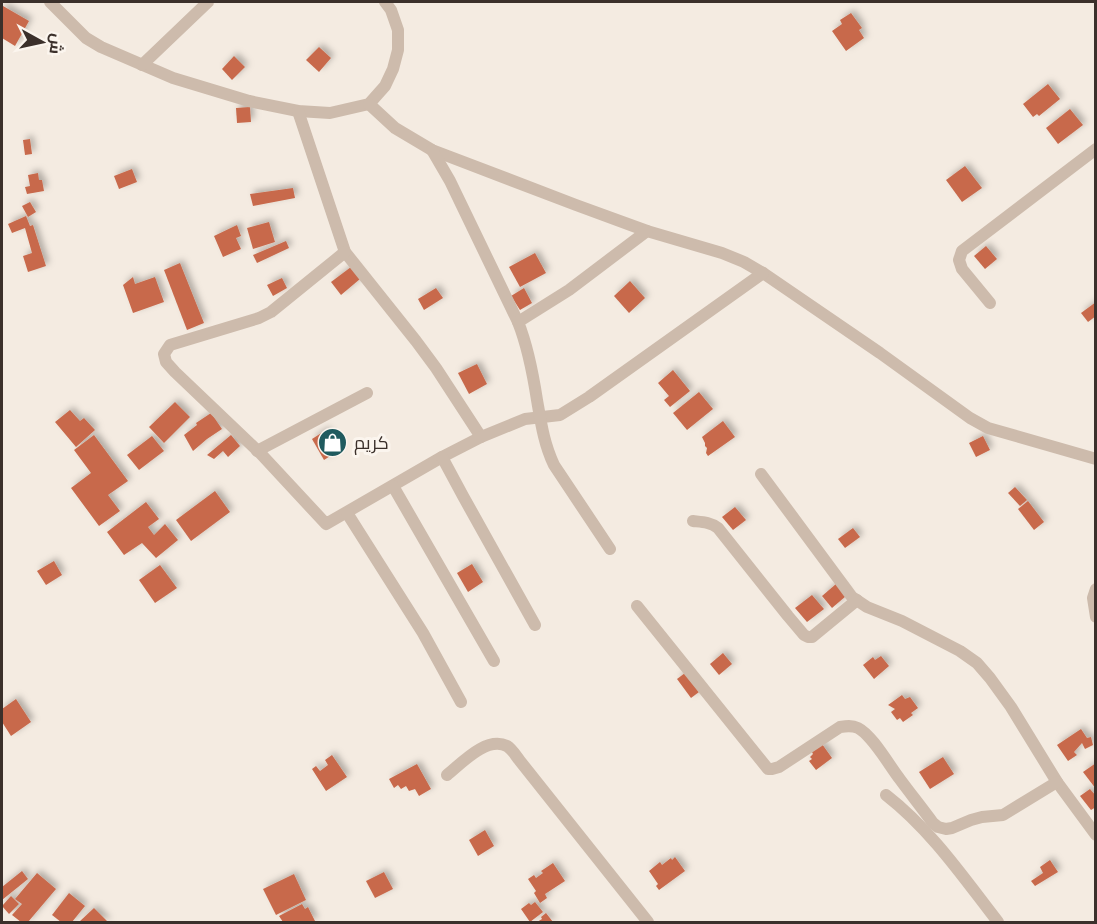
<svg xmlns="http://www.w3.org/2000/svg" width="1097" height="924" font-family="'IBM Plex Sans',Cairo,sans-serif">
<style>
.building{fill:#c8694b;filter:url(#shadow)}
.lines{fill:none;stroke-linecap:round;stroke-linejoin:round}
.street{stroke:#cdbbac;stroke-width:12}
.labels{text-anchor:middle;stroke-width:6;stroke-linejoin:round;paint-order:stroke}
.poi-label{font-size:18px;fill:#3b302b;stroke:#fbf5ee;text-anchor:start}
</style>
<defs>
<filter id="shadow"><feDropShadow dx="3.5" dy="-3.5" stdDeviation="3" flood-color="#0004"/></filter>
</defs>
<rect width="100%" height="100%" fill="#f4ebe1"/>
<g class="building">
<path d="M3,6L29,21L15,46L2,38V9Z"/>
<path d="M851,13L862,28L859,30L864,38L846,51L832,31L842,24L840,20Z"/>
<path d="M319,47L331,58L319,72L306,60Z"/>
<path d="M234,56L245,67L232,80L222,69Z"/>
<path d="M1048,84L1060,99L1039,116L1037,114L1033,117L1023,104Z"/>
<path d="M250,107L251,122L237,123L236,108Z"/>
<path d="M1070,109L1083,125L1058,144L1046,128Z"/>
<path d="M30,139L32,154L25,155L23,140Z"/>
<path d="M965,166L982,188L962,202L946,180Z"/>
<path d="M132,169L137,182L119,189L114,176Z"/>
<path d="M38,173L39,180H42L44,191L27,194L25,187L30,186L28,175Z"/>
<path d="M293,188L295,198L253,206L250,194Z"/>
<path d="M30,202L36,212L28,217L22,206Z"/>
<path d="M26,216L30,226L33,225L46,266L28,272L23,256L32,253L25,228L12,233L8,224Z"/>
<path d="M269,222L275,242L253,249L247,228Z"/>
<path d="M237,225L241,236L236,238L241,249L223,257L214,236Z"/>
<path d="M286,241L289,248L257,263L253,255Z"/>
<path d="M986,246L997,259L985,269L974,256Z"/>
<path d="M535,253L546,273L520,287L509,267Z"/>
<path d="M180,263L204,323L187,330L164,270Z"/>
<path d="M351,267L360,279L341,295L331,282Z"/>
<path d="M133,277L135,284L155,277L164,302L133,313L123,285Z"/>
<path d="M282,278L287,288L273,296L267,285Z"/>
<path d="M630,281L645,298L629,313L614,296Z"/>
<path d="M436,288L443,298L424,310L418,299Z"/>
<path d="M524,288L532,303L520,310L511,296Z"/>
<path d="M1096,302V316L1088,322L1081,313Z"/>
<path d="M477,364L487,384L469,394L458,373Z"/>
<path d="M673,370L690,391L670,407L664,400L669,396L658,383Z"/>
<path d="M699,392L713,409L687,430L673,413Z"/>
<path d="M175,402L190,417L164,443L149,427Z"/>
<path d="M70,410L80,421L84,418L95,430L76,447L55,422Z"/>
<path d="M211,413L222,429L207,439L193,451L184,435L197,425L196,423Z"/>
<path d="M723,421L735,437L708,456L706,453L707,448L705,446V443L702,437Z"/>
<path d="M326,430L338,451L324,460L312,439Z"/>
<path d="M94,435L128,481L108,495L120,511L99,526L71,488L91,473L74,450Z"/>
<path d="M231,435L240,446L228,457L223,451L214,459L207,455Z"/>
<path d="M152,436L164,451L139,470L127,455Z"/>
<path d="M983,436L990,450L976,457L969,443Z"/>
<path d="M1015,487L1027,500L1020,506L1008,493Z"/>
<path d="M215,491L230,512L191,541L176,520Z"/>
<path d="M1028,501L1044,522L1034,530L1018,509Z"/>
<path d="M146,502L159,519L148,527L154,535L165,524L178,540L156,558L142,543L124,555L107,532Z"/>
<path d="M735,507L746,520L733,530L722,517Z"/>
<path d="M853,528L860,537L845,548L838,539Z"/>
<path d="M54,561L62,575L46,585L37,571Z"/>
<path d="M472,564L483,582L468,592L457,573Z"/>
<path d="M160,565L177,588L155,603L139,580Z"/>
<path d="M836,584L846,596L832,608L822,596Z"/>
<path d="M812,595L824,609L807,622L795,608Z"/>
<path d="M723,653L732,664L719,675L710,664Z"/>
<path d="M881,656L889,666L874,679L863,665L873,657L875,660Z"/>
<path d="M685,673L699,692L691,698L677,679Z"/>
<path d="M902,695L905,699L910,697L918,708L911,713L913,715L903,722L900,718L897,720L891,712L895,709L888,705Z"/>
<path d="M16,699L31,722L11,736L2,722V709Z"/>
<path d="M1081,729L1087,738L1091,737L1093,745L1085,749L1082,743L1074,752L1077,755L1068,761L1057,745Z"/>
<path d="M822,744L832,758L816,770L809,761L812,759L810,757L813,754L812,752Z"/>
<path d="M332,755L347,777L326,791L312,769L316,766L320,771L328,765L325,760Z"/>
<path d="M943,757L954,774L930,789L919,772Z"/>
<path d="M1096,763V789L1083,772Z"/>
<path d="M417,764L431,789L419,796L415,789L409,791L406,786L401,789L398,785L394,788L389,779Z"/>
<path d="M1090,789L1096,796V807L1091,810L1080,796Z"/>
<path d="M485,830L494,846L478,856L469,840Z"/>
<path d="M675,857L685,871L659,890L656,886L658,884L649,871L660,862L662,865L671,858L672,860Z"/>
<path d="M1050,860L1058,872L1035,886L1031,881L1043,873L1040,867Z"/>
<path d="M553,863L565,881L545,894L547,898L540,903L534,893L536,891L528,879L534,875L536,878L543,873L541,871Z"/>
<path d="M22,871L28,879L2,900V887Z"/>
<path d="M384,872L393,889L375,898L366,881Z"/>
<path d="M37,873L56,889L28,922H21L12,915L22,904L15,899Z"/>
<path d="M294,874L306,900L276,915L263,889Z"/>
<path d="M69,893L85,906L72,922H61L52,915Z"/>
<path d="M11,896L19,904L9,914L2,906Z"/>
<path d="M535,902L543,912L530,922L521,909L529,903L531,905Z"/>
<path d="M302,904L305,909L308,907L315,921L312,922H283L279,916Z"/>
<path d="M94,908L108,922H79Z"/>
<path d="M546,913L553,922H537L542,919L541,917Z"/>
</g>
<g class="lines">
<g class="street">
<path d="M50,2L86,38L101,47L173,78L249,101L298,111L330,113L369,104L385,86L393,69L398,50V30L391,10L385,2"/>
<path d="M142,65L208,2"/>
<path d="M369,104L395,128L432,150L576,205L647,231L722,253L744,262L763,273L880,353L970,418L988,428L1096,459"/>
<path d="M298,111L345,252L416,341L436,368L481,437"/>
<path d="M432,150L450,181L518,322"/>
<path d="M345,252L271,312L259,318L170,345L164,354L166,362L175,372L261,454L326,524L442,457L481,437L525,419L560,415L589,397L763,273"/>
<path d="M990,303L962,269L959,260L962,251L1096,149"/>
<path d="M257,451L367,393"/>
<path d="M442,457L463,496L535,625"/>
<path d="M761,474L852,597L867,607L902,621L960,651L977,663L990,678L1011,707L1057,782L1096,835"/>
<path d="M393,486L494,661"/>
<path d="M347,513L423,633L461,702"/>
<path d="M693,521C702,522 710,522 718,528L788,616L804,635L808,637H812L857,600"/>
<path d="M610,549L554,465C544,444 541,423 537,400C533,374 528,347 518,322L569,290L647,231"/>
<path d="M1096,589L1093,598L1096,617"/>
<path d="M637,606L768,769H772L779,767L840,727C846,726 852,725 858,728C872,735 889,765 899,778C910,793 922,808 933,823L938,827L946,829L952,828L971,820L982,817L1003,815L1057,782"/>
<path d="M447,775C462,763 486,736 507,746C512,749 516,756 520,761L648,922"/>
<path d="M886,795C931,830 963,877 998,922"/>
</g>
</g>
<defs>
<symbol id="shop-disc" viewBox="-11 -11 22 22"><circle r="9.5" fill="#1f5a5e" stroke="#fbf5ee"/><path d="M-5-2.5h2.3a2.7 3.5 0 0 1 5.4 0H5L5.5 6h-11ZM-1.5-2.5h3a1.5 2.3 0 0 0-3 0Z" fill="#fff"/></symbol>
</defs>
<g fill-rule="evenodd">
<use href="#shop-disc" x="316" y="426" width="33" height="33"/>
</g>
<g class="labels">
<g class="poi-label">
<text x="354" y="449">كريم</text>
</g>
</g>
<rect width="1097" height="924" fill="none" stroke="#3b302b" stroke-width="6"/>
<g transform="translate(42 42) rotate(98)" stroke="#fbf5ee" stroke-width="4.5" paint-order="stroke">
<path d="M0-4.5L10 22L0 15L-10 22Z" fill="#3b302b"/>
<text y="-9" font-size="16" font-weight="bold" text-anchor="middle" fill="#3b302b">ش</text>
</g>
</svg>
